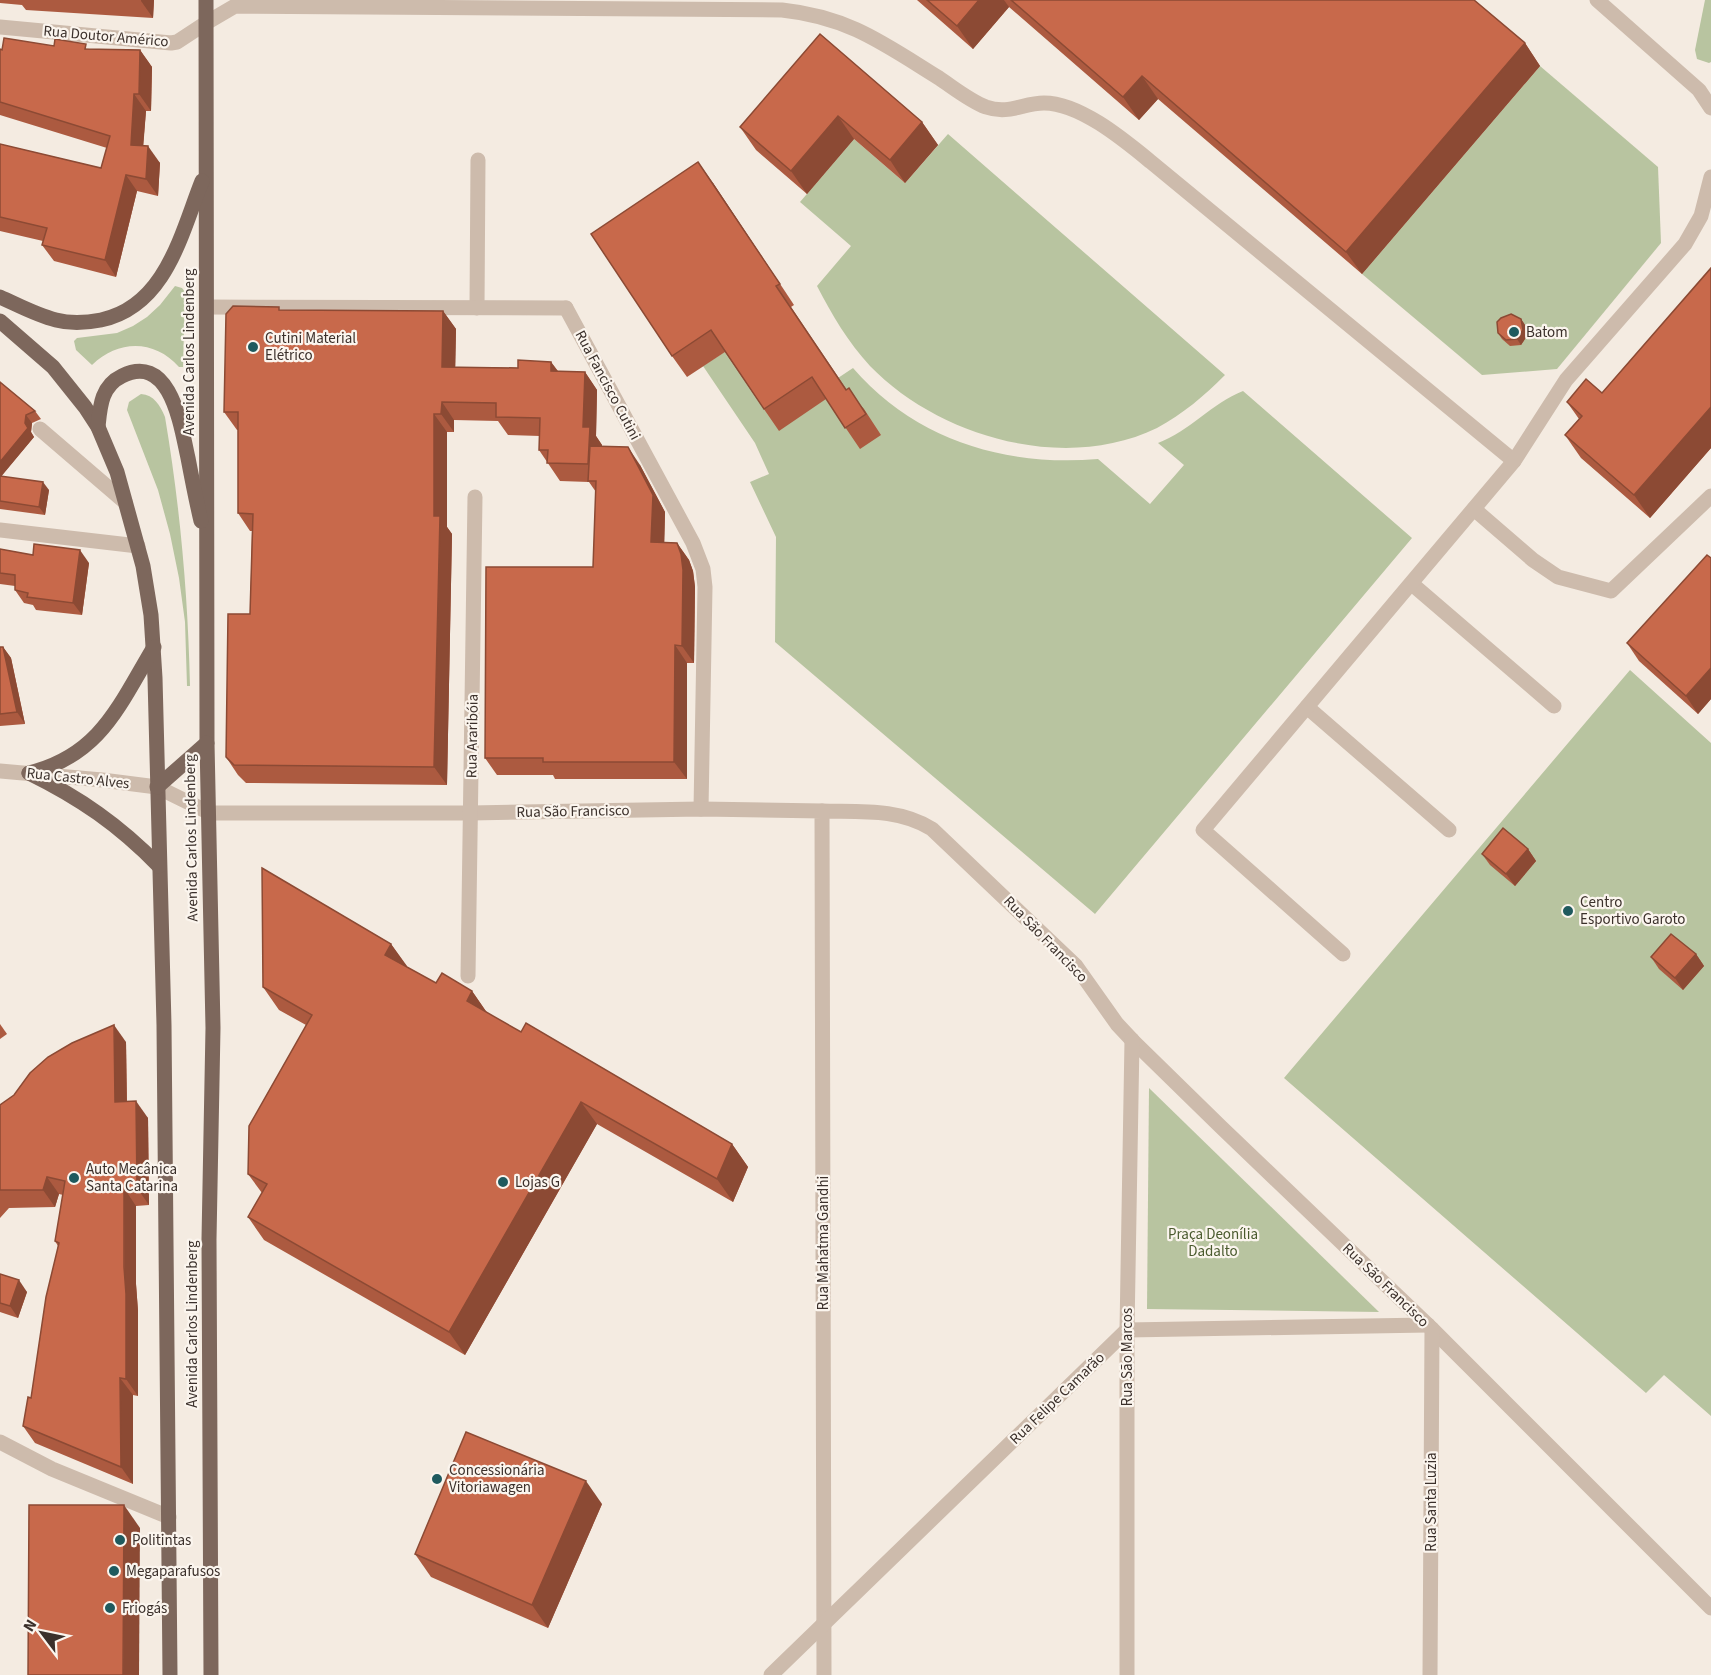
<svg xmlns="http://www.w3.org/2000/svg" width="1711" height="1675" font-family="'Source Sans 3',sans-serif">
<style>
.green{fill:#b8c4a0}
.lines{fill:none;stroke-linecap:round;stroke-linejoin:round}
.service{stroke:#cdbbac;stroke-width:15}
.minor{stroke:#cdbbac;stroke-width:15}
.tertiary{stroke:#cdbbac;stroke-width:15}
.primary{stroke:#7d675c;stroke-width:15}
.wall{fill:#ac5a40}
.shaded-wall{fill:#8c4a34}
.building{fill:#c8694b;stroke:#8c4a34;stroke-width:1.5}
.poi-dot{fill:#1f5a5e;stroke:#fbf5ee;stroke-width:2}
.labels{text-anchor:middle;stroke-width:4.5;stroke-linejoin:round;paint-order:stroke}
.street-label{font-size:15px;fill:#3b302b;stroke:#fbf5ee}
.poi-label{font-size:15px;fill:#3b302b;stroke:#fbf5ee;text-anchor:start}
.park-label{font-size:15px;fill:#4a5a2e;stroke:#fbf5ee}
</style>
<rect width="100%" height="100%" fill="#f4ebe1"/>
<g class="green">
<path d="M1705,0H1711V62L1709,63L1697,59L1695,50Z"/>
<path d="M1540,66L1658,167L1661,243L1557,369L1482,375L1362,274Z"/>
<path d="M948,134L1225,375C1204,396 1183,414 1157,428C1064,473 939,437 870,366C848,342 832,315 817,286L851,246L800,202L854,139L905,183Z"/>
<path d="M175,286L182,288L185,292L183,367H179C154,339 118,340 92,365L76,350L74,341L77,338L117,333L133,326L147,317L160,305Z"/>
<path d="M726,351L844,387L838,378L853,368C915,440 1006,467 1098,459L1150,504L1184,465L1158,443C1190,431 1212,403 1243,391L1412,538L1095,914L775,642L776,537L750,482L769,474L755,443L703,366Z"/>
<path d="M141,394C154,395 160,405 165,417C180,506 188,595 190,686H187L185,622L179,578L170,534L158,490L127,410L129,402Z"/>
<path d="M1630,670L1711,743V1416L1664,1375L1646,1393L1284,1078Z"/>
<path d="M1149,1088L1379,1312L1147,1309Z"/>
</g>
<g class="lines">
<g class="service">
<path d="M1597,0L1699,90L1711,108"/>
<path d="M206,23L235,6L782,10C849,17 884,44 939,78C954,88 970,101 986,107C1009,115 1023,103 1044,103C1080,103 1124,140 1151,162L1514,461"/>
<path d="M477,308L478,160"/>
<path d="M566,308L693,543L703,569L705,587L701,809"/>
<path d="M40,429L125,502"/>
<path d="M1474,509L1533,560L1558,577L1611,591L1711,496"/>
<path d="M1412,584L1554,706"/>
<path d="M1307,707L1449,830"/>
<path d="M822,811C859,812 899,808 932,829L1076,966L1117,1024L1132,1040"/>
<path d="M1343,954L1203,830L1514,461L1566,380L1685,244L1701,216L1711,177"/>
<path d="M0,1442L52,1469L169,1517"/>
</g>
<g class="minor">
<path d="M207,307L566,308"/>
<path d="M0,530L138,546"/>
<path d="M157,787L210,813H471L701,809L822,811L824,1675"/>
<path d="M468,976L475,497"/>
<path d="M1132,1040L1221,1127L1432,1329L1711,1608"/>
<path d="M771,1675L1127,1330L1428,1325"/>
<path d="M1127,1675V1330L1132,1040"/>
<path d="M1430,1675L1432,1329"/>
</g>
<g class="tertiary">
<path d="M0,27L171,43L177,42L206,23"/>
<path d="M0,771L102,780L157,787"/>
</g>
<g class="primary">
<path d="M206,0L207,743L213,1028L209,1239L211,1675"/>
<path d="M0,297C18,305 36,315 56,320C71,324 86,323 101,320C166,306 181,234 202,181"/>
<path d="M0,321L53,367L85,407L98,427L117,472L143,566L151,615L155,678L164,1025L170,1675"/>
<path d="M98,427C100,407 101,386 122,376C171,352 181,427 188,458C192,479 196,500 201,521"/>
<path d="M29,773C101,755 119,705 154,647"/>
<path d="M29,773C80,798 119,825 159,866"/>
<path d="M157,787L207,743"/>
</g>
</g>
<g class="wall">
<path d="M0,0H154L153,18L26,10L22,5L0,3Z"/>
<path d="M917,0H1474L1525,43L1540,66L1362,274L1158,99L1139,120L1009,7L973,49Z"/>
<path d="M820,34L922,122L938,145L905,183L854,139L807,194L756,150L740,127Z"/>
<path d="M54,46L90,49L140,50L152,67L151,111H146L143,146L160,163L158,196L137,191L116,277L54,261L42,245L43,241L0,231V144L101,168L107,148L0,115V49Z"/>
<path d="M713,183L794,305L791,307L847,390L864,409L881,435L860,449L826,399L779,431L725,352L687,377L672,356Z"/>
<path d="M1711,268V448L1650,518L1581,458L1565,435L1579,419L1567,402L1602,393Z"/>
<path d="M281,310L443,311L456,329L455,367L518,368L551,362L558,371L585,372L597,390L596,436L602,445V447L640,465L665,512L664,542L677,543L689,560L693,571L695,587L694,663H687V779H555L553,775H497L485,758L593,567L596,492L589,482L560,481L539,450L540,436L508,435L498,421L454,420V432H447V527L452,534L447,785L246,783L238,775L226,757L250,614L252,531H250L238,513V430H237L224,412Z"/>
<path d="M1521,319L1525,325L1527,336L1521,345L1510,346L1502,339L1498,333Z"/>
<path d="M0,382L35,411L41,419L32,423L31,432L34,437L1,476L49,490L45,515L0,509Z"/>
<path d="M0,549L33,555L89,563L82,615L36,610L33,605L24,603L15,590V586L0,584Z"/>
<path d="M1711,558V699L1698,714L1639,661L1627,643Z"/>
<path d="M0,647H3L11,658L25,724L0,726Z"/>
<path d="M1528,849L1536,861L1515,886L1490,865L1482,854Z"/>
<path d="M391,944L407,967L436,983L472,991L487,1013L521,1032L732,1144L748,1167L733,1202L597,1124L465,1355L264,1240L248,1217L262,1193L248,1174L306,1025L279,1010L263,987Z"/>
<path d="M1696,954L1704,966L1683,990L1659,969L1651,957Z"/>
<path d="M0,1024L7,1034L0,1039Z"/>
<path d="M126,1042L127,1101L148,1118L149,1205L136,1206V1284L138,1311V1396L133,1395V1484L35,1443L23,1426L31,1398L58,1246L55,1241L63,1195L59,1194L55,1207L9,1208L0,1218V1105Z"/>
<path d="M0,1274L27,1292L18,1318L0,1312Z"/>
<path d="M602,1504L548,1628L431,1577L415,1554Z"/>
</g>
<g class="shaded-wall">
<path d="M141,0H154L153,18L141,1Z"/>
<path d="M979,0H1004L1009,7L973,49L957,26Z"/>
<path d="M1525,43L1540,66L1362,274L1346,252Z"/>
<path d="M140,50L152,67L151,111L139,94Z"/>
<path d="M1142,76L1158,99L1139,120L1123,97Z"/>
<path d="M134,94L146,111L142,162L131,145Z"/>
<path d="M838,116L854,139L807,194L791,171Z"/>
<path d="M922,122L938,145L905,183L890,160Z"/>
<path d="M148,146L160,163L158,196L146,179Z"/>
<path d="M698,162L713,183L794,305L780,284Z"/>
<path d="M126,175L137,191L116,277L105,260Z"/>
<path d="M443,311L456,329L455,385L442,367Z"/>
<path d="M1521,319L1525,325L1527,336L1521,345L1517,339Z"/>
<path d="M551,362L564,380L551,371Z"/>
<path d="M585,372L597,390L596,436L602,445L601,482L583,427Z"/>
<path d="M442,402L454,420V432L441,414Z"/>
<path d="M1711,407V448L1650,518L1634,495Z"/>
<path d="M434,414L447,432V527L452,534L447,785L434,767Z"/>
<path d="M26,415L32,423L31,432L34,437L0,478V462Z"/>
<path d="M628,447L640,465L665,512L664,559L651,542Z"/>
<path d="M43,482L49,490L45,515L39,507Z"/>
<path d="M677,543L689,560L693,571L695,587L694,663L682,646Z"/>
<path d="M80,550L89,563L82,615L73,603Z"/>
<path d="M675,645L687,663V779L674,762Z"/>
<path d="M3,647L11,658L25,724L17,712Z"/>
<path d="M1711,668V699L1698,714L1686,696Z"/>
<path d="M1528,849L1536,861L1515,886L1506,874Z"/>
<path d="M391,944L407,966L401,977L385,955Z"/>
<path d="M1696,954L1704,966L1683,990L1675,978Z"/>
<path d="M472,991L488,1014L467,1001Z"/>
<path d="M114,1025L126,1042L127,1119L115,1102Z"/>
<path d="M136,1101L148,1118L149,1205L137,1188Z"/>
<path d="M581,1102L597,1124L465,1355L449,1332Z"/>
<path d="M732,1144L748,1167L733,1202L717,1179Z"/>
<path d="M47,1177L59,1194L55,1207L43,1190Z"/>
<path d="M124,1188L136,1206V1284L138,1311V1396L126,1379Z"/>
<path d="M19,1280L27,1292L18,1318L10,1306Z"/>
<path d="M120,1378L133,1395V1484L121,1467Z"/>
<path d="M586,1481L602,1504L548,1628L532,1605Z"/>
<path d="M124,1505L140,1528L139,1675H123Z"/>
</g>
<g class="building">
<path d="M927,0H979L957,26Z"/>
<path d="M1011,0H1474L1525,43L1346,252L1142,76L1123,97Z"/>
<path d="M820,34L922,122L890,160L838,116L791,171L740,127Z"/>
<path d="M4,38L54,46L55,39L86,44L85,49L140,50L139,94H134L131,145L148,146L146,179L126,175L105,260L42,245L47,228L0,217V144L101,168L110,136L0,102V49L2,50Z"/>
<path d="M698,162L780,284L776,286L846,390L849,388L866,414L845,428L812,377L764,409L711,330L672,356L591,234Z"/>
<path d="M1711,268V407L1634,495L1565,435L1582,416L1567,402L1586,379L1602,393Z"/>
<path d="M233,306L279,307V310L443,311L442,367L518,368V360L551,362V371L585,372L583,427H590L588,464L547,463L548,450H539L540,418L496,417V403L442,402L441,414H434V516H440L434,767L234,765L226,757L228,614H250L253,514L238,513V412H224L226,314Z"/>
<path d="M1511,314L1521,319L1523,330L1517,339L1506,340L1498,333L1497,322L1501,318Z"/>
<path d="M0,382L35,411L26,415L25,423L28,428L0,462Z"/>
<path d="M590,446L628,447L653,495L651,542L677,543L681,554L683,570L682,646L675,645L674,762H543V758H485L486,567H593L596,481H588Z"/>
<path d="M0,476L43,482L39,507L0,501Z"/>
<path d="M34,544L80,550L73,603L27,597L28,593L15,590V575L0,573V549L33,555Z"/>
<path d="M1707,555L1711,558V668L1686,696L1627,643Z"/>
<path d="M0,647H3L17,712L0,714Z"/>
<path d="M1503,828L1528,849L1506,874L1482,854Z"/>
<path d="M262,868L391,944L385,955L436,983L442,973L472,991L467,1001L521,1032L526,1023L732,1144L717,1179L581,1102L449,1332L248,1217L267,1184L248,1174L249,1126L312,1015L263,987Z"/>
<path d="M1671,934L1696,954L1675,978L1651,957Z"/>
<path d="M114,1025L115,1102L136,1101L137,1188H124V1267L126,1294V1379L120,1378L121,1467L23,1426L28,1397L31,1398L46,1297L59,1243L55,1241L65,1181L47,1177L43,1190H0V1105L14,1095L30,1073L48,1057L72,1043Z"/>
<path d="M0,1274L19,1280L10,1306L0,1303Z"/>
<path d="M466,1432L586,1481L532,1605L415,1554Z"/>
<path d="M29,1505H124L123,1675H28Z"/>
</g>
<g class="poi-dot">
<circle cx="1514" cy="332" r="6"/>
<circle cx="253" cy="347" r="6"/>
<circle cx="1568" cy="911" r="6"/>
<circle cx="74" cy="1178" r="6"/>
<circle cx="503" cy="1182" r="6"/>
<circle cx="437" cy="1479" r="6"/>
<circle cx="120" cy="1540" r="6"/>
<circle cx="114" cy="1571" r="6"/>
<circle cx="110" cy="1608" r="6"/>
</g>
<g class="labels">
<g class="street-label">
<text transform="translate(106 36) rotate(5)" y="5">Rua Doutor Américo</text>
<text transform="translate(189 352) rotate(-90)" y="5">Avenida Carlos Lindenberg</text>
<text transform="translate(608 385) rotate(62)" y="5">Rua Fancisco Cutini</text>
<text transform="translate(472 736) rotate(-89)" y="5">Rua Araribóia</text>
<text transform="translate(78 778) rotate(6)" y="5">Rua Castro Alves</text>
<text transform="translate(573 811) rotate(-1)" y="5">Rua São Francisco</text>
<text transform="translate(191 838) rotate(-91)" y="5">Avenida Carlos Lindenberg</text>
<text transform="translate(1046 939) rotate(46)" y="5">Rua São Francisco</text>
<text transform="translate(823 1243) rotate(-90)" y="5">Rua Mahatma Gandhi</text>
<text transform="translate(1386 1285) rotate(44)" y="5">Rua São Francisco</text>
<text transform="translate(192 1324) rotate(-90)" y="5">Avenida Carlos Lindenberg</text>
<text transform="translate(1127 1357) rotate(-90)" y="5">Rua São Marcos</text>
<text transform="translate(1057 1398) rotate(-44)" y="5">Rua Felipe Camarão</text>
<text transform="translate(1431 1502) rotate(-90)" y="5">Rua Santa Luzia</text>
</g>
<g class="poi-label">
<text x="1526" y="337">Batom</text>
<text x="265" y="343">Cutini Material<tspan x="265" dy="17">Elétrico</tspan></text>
<text x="1580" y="907">Centro<tspan x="1580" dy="17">Esportivo Garoto</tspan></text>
<text x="86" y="1174">Auto Mecânica<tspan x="86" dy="17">Santa Catarina</tspan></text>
<text x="515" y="1187">Lojas G</text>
<text x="449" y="1475">Concessionária<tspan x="449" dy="17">Vitoriawagen</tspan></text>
<text x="132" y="1545">Politintas</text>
<text x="126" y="1576">Megaparafusos</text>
<text x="122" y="1613">Friogás</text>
</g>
<g class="park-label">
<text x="1213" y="1239">Praça Deonília<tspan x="1213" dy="17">Dadalto</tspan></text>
</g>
</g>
<g transform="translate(42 1633) rotate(302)" stroke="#fbf5ee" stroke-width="4.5" paint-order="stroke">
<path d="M0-4.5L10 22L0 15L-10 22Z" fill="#3b302b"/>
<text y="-9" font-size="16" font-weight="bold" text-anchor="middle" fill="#3b302b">N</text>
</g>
</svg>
